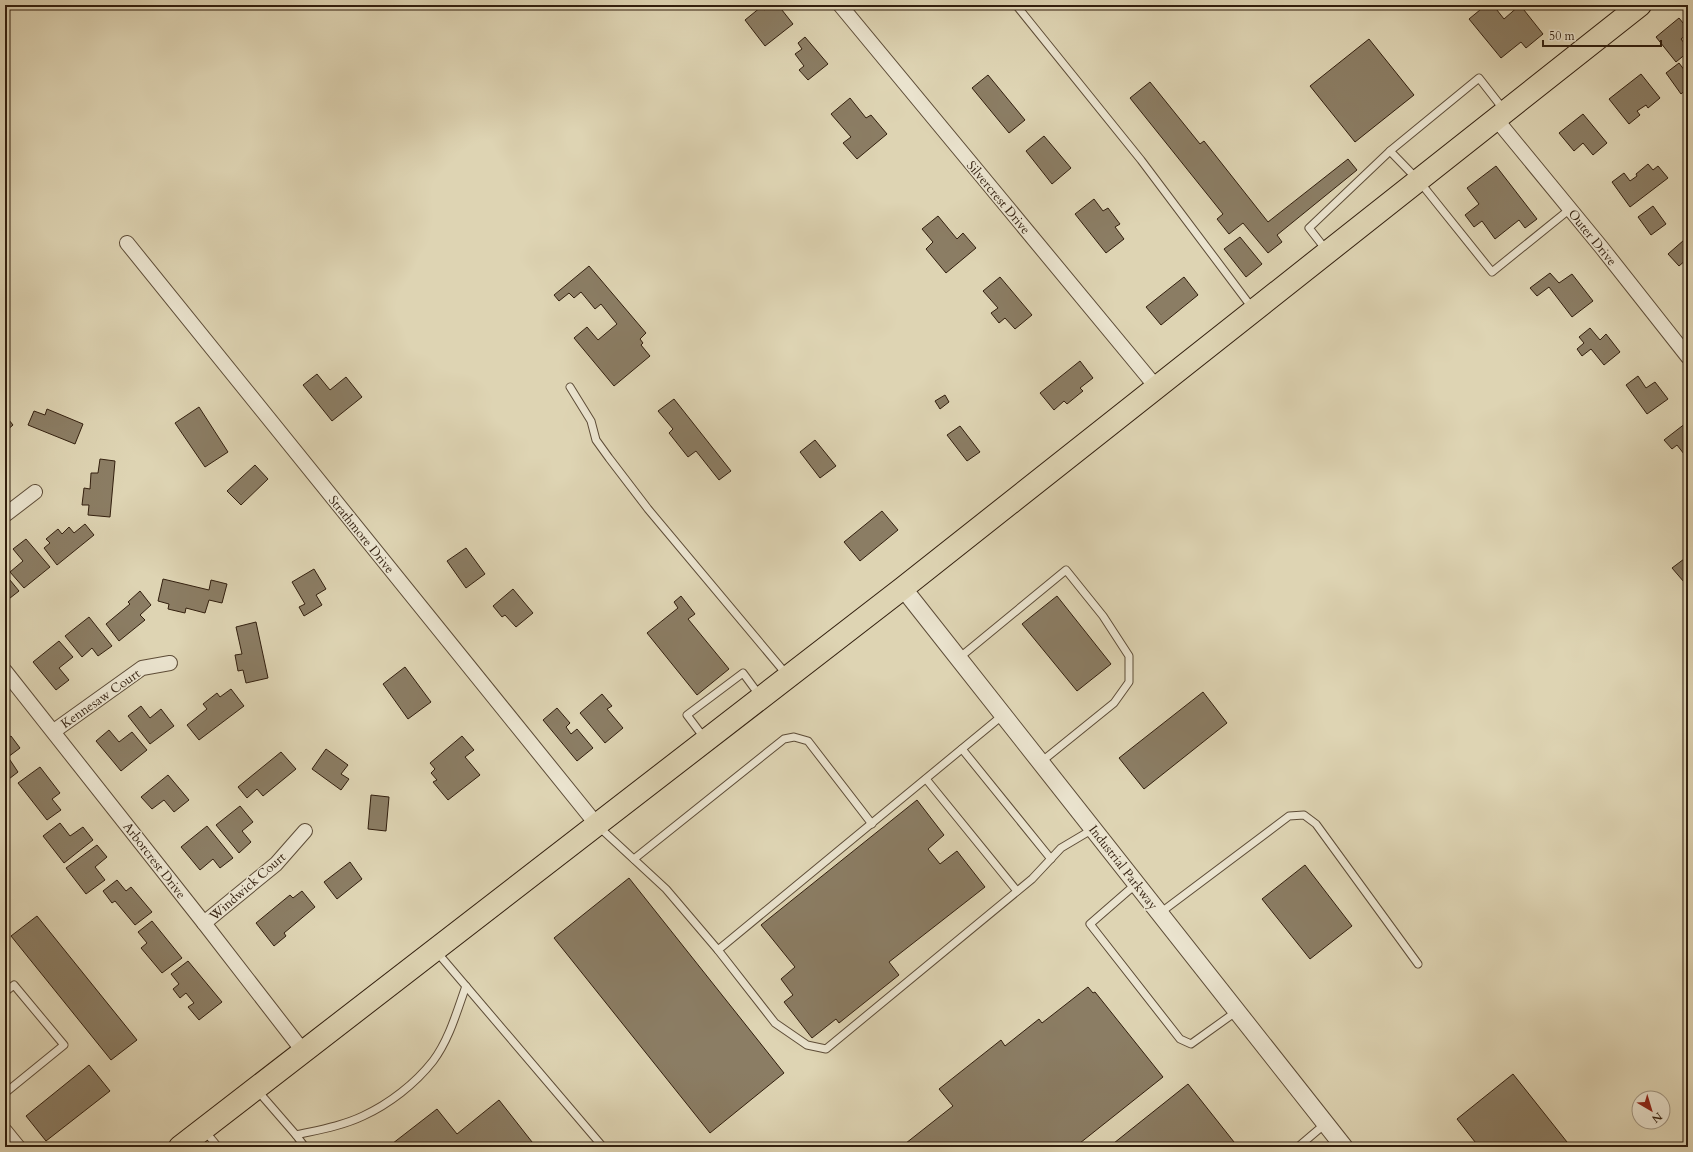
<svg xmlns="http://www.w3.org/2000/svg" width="1693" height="1152" font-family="Cardo,serif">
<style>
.building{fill:#8b7d64;stroke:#321f0e}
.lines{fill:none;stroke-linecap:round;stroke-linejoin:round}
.service-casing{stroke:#5d4c37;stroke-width:9}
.minor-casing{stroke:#5d4c37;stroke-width:16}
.tertiary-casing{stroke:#5d4c37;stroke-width:19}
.primary-casing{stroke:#321f0e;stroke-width:24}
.service{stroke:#eae3ce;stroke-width:7}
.minor{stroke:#eae3ce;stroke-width:14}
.tertiary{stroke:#eae3ce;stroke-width:17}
.primary{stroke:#ded4b3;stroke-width:22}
.labels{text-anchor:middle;stroke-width:3;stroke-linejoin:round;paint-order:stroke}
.street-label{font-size:13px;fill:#321f0e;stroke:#eae3ce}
</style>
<rect width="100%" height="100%" fill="#ded4b3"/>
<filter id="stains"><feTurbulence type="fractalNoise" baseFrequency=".005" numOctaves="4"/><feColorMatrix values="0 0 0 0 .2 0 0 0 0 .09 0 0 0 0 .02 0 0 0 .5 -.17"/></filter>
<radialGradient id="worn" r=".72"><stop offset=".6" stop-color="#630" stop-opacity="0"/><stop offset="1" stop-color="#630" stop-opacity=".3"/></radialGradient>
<g class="building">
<path d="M771,5H778L793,24L765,46L745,20L761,7L764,10Z"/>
<path d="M1486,5H1493L1504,19L1520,5L1543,34L1526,48L1521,42L1501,58L1469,19Z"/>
<path d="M1679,18L1688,29V33L1681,39L1688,48V52L1676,62L1656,37Z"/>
<path d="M805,37L828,64L808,80L799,70L804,66L795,54L802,49L798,43Z"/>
<path d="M1369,39L1414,95L1355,142L1310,86Z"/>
<path d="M1679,63L1688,75V88L1681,94L1666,73Z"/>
<path d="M1641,74L1660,98L1648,108L1646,105L1637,111L1640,115L1629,124L1609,99Z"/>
<path d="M988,75L1025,120L1009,133L972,88Z"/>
<path d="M1150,82L1200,144L1204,141L1268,222L1348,159L1357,170L1277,235L1282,242L1268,253L1243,223L1229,234L1217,219L1223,214L1130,98Z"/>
<path d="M850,98L866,118L871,115L887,134L857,159L843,143L851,137L831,114Z"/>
<path d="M1583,114L1607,143L1593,155L1583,143L1574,151L1559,133Z"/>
<path d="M1044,136L1071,168L1052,184L1026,151Z"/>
<path d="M1648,164L1653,170L1658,166L1668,178L1630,207L1612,182L1624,173L1630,181L1637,176L1636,174Z"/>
<path d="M1496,166L1537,219L1525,228L1519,220L1495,239L1482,221L1474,227L1465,215L1479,204L1467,188Z"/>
<path d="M1094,199L1103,211L1108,208L1120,224L1115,227L1124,239L1106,253L1075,214Z"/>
<path d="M1653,206L1666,224L1651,235L1638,217Z"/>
<path d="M938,216L957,239L963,233L976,248L946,273L926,249L933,242L922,229Z"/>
<path d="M1240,237L1262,264L1246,277L1224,249Z"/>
<path d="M1684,240L1688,244V260L1687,259L1679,266L1668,254Z"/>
<path d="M589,266L646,333L640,339L643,343L641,345L650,356L614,386L574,338L587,327L598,340L617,324L601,304L595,309L581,292L574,298L569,293L559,301L554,295Z"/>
<path d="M1550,273L1559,283L1572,274L1593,301L1572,317L1549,287L1537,296L1530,288Z"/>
<path d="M1000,277L1032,315L1015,329L1005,318L999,323L991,313L998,308L983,291Z"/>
<path d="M1184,277L1198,295L1161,325L1146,307Z"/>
<path d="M1590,328L1600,340L1606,334L1620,352L1604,365L1591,349L1582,356L1577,349L1584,343L1579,337Z"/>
<path d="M1080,361L1093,378L1080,388L1083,391L1067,404L1064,401L1054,410L1040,393Z"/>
<path d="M317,374L330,390L346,377L362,397L332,421L303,385Z"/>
<path d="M1638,376L1646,388L1655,382L1668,399L1647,414L1626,385Z"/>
<path d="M945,395L949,402L940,409L935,401Z"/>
<path d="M674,399L731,471L719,480L696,451L688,457L669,433L673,429L658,411Z"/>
<path d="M199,407L228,452L205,467L175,423Z"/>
<path d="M47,409L83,424L75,444L28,425L34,411L45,415Z"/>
<path d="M5,415L13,425L6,431L9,434L5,437Z"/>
<path d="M1686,423L1688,426V451L1684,454L1677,445L1672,449L1664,440Z"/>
<path d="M960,426L980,452L967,461L947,435Z"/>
<path d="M815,440L836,466L820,478L800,452Z"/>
<path d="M100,459L115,461L110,517L88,515L89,505H82L84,488L90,489L91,473H98Z"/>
<path d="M255,465L268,479L241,505L227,491Z"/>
<path d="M882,511L898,530L860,561L844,542Z"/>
<path d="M85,524L94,535L57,565L44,548L50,543L46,539L58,529L62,534L69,527L74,533Z"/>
<path d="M26,539L50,567L24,588L10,572L23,561L13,549Z"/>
<path d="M466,548L485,574L466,588L447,561Z"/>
<path d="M1688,556V578L1684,582L1672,568Z"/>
<path d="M314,569L326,589L316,595L322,605L304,616L299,607L305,604L292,582Z"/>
<path d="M5,574L19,591L5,602Z"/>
<path d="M163,579L209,590L211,580L227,584L222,603L209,600L205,613L186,608L185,613L168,609L169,604L158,601Z"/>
<path d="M513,589L533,613L516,627L505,615L502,617L493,606Z"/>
<path d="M140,591L151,605L140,615L145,620L119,641L106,624L130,604L128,602Z"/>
<path d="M681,596L695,614L688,619L729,669L697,695L647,633L678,608L674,602Z"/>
<path d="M1057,596L1111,664L1077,691L1022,624Z"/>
<path d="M89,617L112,646L98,656L92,648L82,657L65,636Z"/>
<path d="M256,622L268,678L246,683L243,670L238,671L235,655L242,654L236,627Z"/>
<path d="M59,641L73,657L59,668L69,680L56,690L33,662Z"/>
<path d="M405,667L431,702L408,719L383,684Z"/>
<path d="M231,689L244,706L199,740L187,725L207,709L203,704L217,693L220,697Z"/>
<path d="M1203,692L1227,723L1144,789L1119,758Z"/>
<path d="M602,694L612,706L607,709L623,728L605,743L580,713Z"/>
<path d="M141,706L150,718L161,709L174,726L150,744L128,716Z"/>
<path d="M557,708L570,723L566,727L571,734L577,729L593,748L577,761L543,720Z"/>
<path d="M109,730L119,742L132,732L147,750L121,771L96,741Z"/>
<path d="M11,736L20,748L8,757L18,772L5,782V740Z"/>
<path d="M462,736L474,750L465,757L480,775L448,800L433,782L437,780L431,773L435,769L430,763Z"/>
<path d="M326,749L348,765L341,774L349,779L341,790L312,769Z"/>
<path d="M281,752L296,769L263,796L257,789L247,798L238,787Z"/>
<path d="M40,767L60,793L52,799L61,810L47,820L18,783Z"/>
<path d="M168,775L189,800L174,812L164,800L152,809L141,797Z"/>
<path d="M371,795L389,797L386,831L368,829Z"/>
<path d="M917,800L944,835L928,849L940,864L957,851L985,887L889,962L899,975L839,1023L836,1019L812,1038L784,1002L793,995L781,979L795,967L761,925Z"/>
<path d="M240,806L253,822L242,831L251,842L239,853L216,825Z"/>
<path d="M60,823L70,836L83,827L93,840L64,863L43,836Z"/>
<path d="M207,826L233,858L220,868L213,859L200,870L181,847Z"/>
<path d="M97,845L107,857L95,867L105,880L86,894L66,868Z"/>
<path d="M350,862L362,879L337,899L324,882Z"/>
<path d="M1305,865L1352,926L1310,959L1262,899Z"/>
<path d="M629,878L784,1073L710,1133L554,938Z"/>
<path d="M117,880L126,891L131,887L152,912L135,925L115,901L112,903L103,891Z"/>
<path d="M302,891L315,907L284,933L286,936L274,946L256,923L290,895L293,898Z"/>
<path d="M37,916L137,1040L111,1060L11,936Z"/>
<path d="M152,921L182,958L162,973L141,948L147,943L138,932Z"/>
<path d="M188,961L222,1002L199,1020L188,1007L194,1003L186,993L180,998L173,989L179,984L171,974Z"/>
<path d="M1088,987L1093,993L1095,992L1163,1077L1075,1147H901L953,1106L939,1089L1001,1040L1005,1046L1039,1019L1042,1023Z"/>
<path d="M89,1065L110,1091L46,1141L26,1116Z"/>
<path d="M1513,1074L1571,1147H1479L1457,1119Z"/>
<path d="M1188,1084L1238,1147H1109Z"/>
<path d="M499,1100L536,1147H388L437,1109L457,1134Z"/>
</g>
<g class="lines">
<defs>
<g id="service">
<path d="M1016,5L1141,160L1253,309"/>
<path d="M1504,110L1479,78L1390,151L1419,181L1492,272L1570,209"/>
<path d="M1327,251L1309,228L1390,151"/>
<path d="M570,387L591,421L596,440L609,458L648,509L787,675"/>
<path d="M959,658L1066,570L1103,616L1129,656V682L1114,703L1041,762"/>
<path d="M1003,715L718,950L775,1023L807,1045L826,1049L1032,879L1061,848L1093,829"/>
<path d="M705,739L687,715L743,673L760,696"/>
<path d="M962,749L1051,859"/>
<path d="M926,779L1017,891"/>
<path d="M599,827L666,889L718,950"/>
<path d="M634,859L784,739L794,737L808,741L872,824"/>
<path d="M1136,884L1090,924L1180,1039L1191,1044L1237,1011"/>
<path d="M1160,913L1289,816L1304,815L1316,824L1418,964"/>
<path d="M436,951L603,1147"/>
<path d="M5,992L14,985L64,1045L5,1093"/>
<path d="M257,1090L296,1135C318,1130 342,1126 363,1116C389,1104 415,1084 433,1061C449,1040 457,1011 466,986"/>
<path d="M205,1131L218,1147"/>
<path d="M296,1135L305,1147"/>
<path d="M1298,1147L1325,1124"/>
</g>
<g id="minor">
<path d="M840,5L1157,388"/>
<path d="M1496,119L1602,248L1688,357"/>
<path d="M127,243L597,825"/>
<path d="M5,515L35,492"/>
<path d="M5,671L204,923L303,1051"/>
<path d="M54,731L142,668L170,663"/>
<path d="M204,923L276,864L305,831"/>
<path d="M5,1131L18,1147"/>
</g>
<path id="tertiary" d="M903,588L1344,1147"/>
<path id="primary" d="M180,1147L903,588L1640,5"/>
</defs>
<use href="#service" class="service-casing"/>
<use href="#minor" class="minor-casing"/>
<use href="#tertiary" class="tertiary-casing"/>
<use href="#primary" class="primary-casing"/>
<use href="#service" class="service"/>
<use href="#minor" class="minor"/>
<use href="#tertiary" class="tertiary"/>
<use href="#primary" class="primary"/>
</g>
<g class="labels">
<g class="street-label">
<text transform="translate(999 197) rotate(50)" y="5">Silvercrest Drive</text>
<text transform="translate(1593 237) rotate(51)" y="5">Outer Drive</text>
<text transform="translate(362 534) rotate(51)" y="5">Strathmore Drive</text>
<text transform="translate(100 698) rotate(-35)" y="5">Kennesaw Court</text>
<text transform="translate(155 860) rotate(52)" y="5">Arborcrest Drive</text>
<text transform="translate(1124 867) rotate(52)" y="5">Industrial Parkway</text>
<text transform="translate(247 886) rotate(-41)" y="5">Windwick Court</text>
</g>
</g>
<rect width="1693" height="1152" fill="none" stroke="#ded4b3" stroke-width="20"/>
<rect x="6" y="6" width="1681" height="1140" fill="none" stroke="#321f0e" stroke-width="2"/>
<rect x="10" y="10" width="1673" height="1132" fill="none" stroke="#321f0e"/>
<g transform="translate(1651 1110) rotate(142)"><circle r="19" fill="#eae3ce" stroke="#a09581"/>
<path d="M0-3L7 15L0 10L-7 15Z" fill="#8f2418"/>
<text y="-6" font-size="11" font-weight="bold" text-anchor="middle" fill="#321f0e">N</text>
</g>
<path d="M1543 40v6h118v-6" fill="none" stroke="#321f0e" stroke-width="2"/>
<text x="1549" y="40" font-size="12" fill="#321f0e" stroke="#eae3ce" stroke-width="3" paint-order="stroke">50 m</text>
<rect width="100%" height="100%" filter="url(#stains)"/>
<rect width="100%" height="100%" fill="url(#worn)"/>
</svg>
